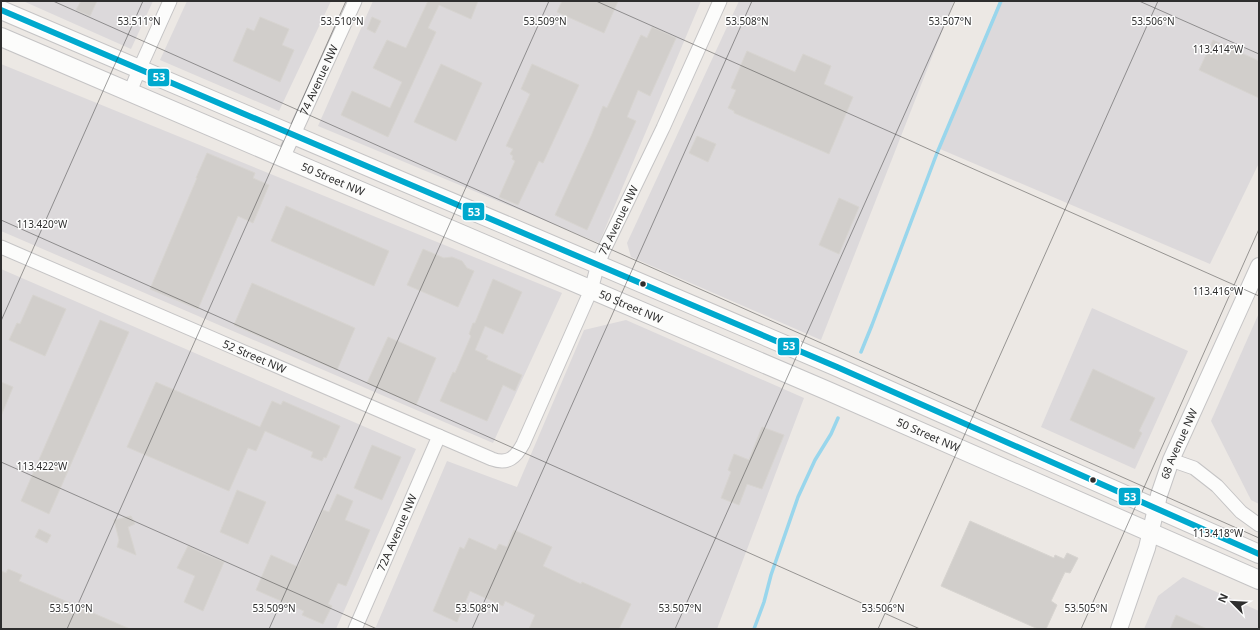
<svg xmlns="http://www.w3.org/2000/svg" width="1260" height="630" font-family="'Noto Sans',sans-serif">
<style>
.industrial{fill:#dcd9db}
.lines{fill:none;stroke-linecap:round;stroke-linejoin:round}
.stream{stroke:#99d6ec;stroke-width:3.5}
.building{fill:#d1cecb;stroke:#d7d4d0}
.minor-casing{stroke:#c5c4c5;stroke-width:15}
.tertiary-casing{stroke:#c5c4c5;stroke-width:18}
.secondary-casing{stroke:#c5c4c5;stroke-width:20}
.minor{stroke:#fcfcfb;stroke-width:13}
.tertiary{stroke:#fcfcfb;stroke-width:16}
.secondary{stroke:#fcfcfb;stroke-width:18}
.bus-1-casing{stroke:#fff;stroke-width:9}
.bus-1{stroke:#00a9ce;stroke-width:6}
.ticks{fill:none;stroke:#2e2e2e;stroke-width:1;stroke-opacity:0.45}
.bus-dot{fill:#2e2e2e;stroke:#fff;stroke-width:1.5}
.labels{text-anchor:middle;stroke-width:3;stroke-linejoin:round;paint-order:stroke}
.street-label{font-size:11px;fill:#2e2e2e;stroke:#fff}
.ticks-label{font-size:10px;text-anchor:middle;fill:#2e2e2e;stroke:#fff;stroke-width:3;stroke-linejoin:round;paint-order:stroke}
.line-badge{stroke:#fff;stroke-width:1.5}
.badge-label{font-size:11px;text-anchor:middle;font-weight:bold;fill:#fff}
</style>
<rect width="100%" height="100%" fill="#ece8e4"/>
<g class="industrial">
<path d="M23,1H153L131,49Z"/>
<path d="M187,1H331L279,111L160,60Z"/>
<path d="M373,1H701L599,243L318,126Z"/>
<path d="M739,1H954L821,340L631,257L627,243Z"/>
<path d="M999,1H1259V163L1210,264L940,149Z"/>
<path d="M1,64L562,293L493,443L1,231Z"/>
<path d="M1,269L416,449L336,629H1Z"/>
<path d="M1092,308L1188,351L1135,469L1041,427Z"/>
<path d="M1259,313V504L1251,500L1211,421Z"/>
<path d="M626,320L804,398L717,629H375L447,461L517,487L584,330Z"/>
<path d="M1183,577L1259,611V629H1144L1158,596Z"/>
</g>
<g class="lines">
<g class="stream">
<path d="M861,352L872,325L937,153L1001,1"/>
<path d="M754,629L764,602L771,575L798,497L815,460L831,434L838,418"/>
</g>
</g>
<g class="building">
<path d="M81,1H97L90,16L76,10Z"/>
<path d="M428,1H478L471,19L439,5L428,28L436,32L388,137L341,115L352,91L390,108L402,82L373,68L387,40L406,48Z"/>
<path d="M562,1H618L604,33L557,12Z"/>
<path d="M260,17L289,29L282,45L294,50L280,82L233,61L247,28L254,31Z"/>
<path d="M372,17L381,21L375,33L367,29Z"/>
<path d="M652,27L676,38L650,96L638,90L627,117L636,121L587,230L555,215L592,134L603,106L607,108L641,35L647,38Z"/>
<path d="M1213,40L1259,61V98L1199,70Z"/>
<path d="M747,51L795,72L803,54L831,66L824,84L853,97L829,154L734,113V111L728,108L736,90L731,88Z"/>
<path d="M441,64L482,83L456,141L414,122Z"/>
<path d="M532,64L579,85L543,163L539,161L518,205L499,197L515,161L512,159L513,156L510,154L513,149L506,146L530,94L521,89Z"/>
<path d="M697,136L716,144L708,162L689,153Z"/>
<path d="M207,153L255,173L253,178L269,185L253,223L238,216L198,309L150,289L197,178H196Z"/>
<path d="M839,198L859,207L839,254L819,245Z"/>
<path d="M286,206L389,251L374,286L271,241Z"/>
<path d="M423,249L444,258L452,257L462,261L467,268L474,271L458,307L407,285Z"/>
<path d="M493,279L522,292L503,334L485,326L475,350L488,356L486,359L522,375L515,391L503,385L487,421L440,401L453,372L455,373L471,336L469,334L473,323H475Z"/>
<path d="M252,283L355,328L337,370L234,325Z"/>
<path d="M33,295L66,309L45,356L9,340L17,323L20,324Z"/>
<path d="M100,320L129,332L49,514L21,501Z"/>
<path d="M388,337L436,358L416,405L367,383Z"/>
<path d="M1093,369L1155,398L1139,431L1142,433L1134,449L1070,420Z"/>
<path d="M1,382L13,387L1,416Z"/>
<path d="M156,382L260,427L272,401L281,405L283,401L340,426L326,458L324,457L322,461L311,457L313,452L265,431L256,451L248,448L229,491L127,447Z"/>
<path d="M762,427L784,435L762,489L747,484L739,505L721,498L731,472L728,470L734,454L749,460Z"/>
<path d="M372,445L401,457L382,500L354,488Z"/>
<path d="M237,490L266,502L248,544L220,532Z"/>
<path d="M337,494L353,501L345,520L370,530L346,586L338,583L328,604L332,606L323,624L302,615L304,611L256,590L271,555L298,567L323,510L329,512Z"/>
<path d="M131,516L135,524L128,527L136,555L117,547L119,540L114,520Z"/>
<path d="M970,521L1054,558L1055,555L1064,559L1067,553L1078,558L1070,573L1065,572L1051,601L1057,605L1046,629H1038L941,586Z"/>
<path d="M39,529L51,535L47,543L35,537Z"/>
<path d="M514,530L552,547L543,566L581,584L582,582L631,604L619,629H529L535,615L505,601L503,606L470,591L457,622L433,611L460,547L464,549L469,538L496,550L499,544L507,547Z"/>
<path d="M188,546L204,554L224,562L203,611L184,602L195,576L177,568Z"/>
<path d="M8,569L22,575L19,581L130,629H1V571L6,573Z"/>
<path d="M1176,615L1207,629H1170Z"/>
</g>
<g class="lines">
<defs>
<g id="minor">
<path d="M130,92L139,70L170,1"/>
<path id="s1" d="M283,158L355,1"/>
<path id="s2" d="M1,247L492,459C508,465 516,457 523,444L591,290L598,264L603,252L663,128L720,1"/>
<path d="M1171,460L1194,468L1217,486L1241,512L1259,525"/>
<path id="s3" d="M355,629L439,436"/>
</g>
<g id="tertiary">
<path id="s4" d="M1119,629L1147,548L1159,495L1171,460L1259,266"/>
</g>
<g id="secondary">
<path d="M1,10L385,174L529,235L837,367L1259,554"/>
<path id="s5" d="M1,37L828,391L1259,580"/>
</g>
</defs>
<use href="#minor" class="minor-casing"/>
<use href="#tertiary" class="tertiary-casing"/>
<use href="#secondary" class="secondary-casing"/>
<use href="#minor" class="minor"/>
<use href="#tertiary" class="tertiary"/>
<use href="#secondary" class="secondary"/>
<defs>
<path id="bus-1" d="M1,10L837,367L1259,554"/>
</defs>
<use href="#bus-1" class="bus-1-casing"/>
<use href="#bus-1" class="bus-1"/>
</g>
<path class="ticks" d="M53,1L1259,538M596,1L1259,296M1139,1L1259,54M1,220L920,629M1,321L143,1M1,462L377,629M67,629L346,1M269,629L549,1M472,629L752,1M675,629L955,1M878,629L1158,1M1081,629L1259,229"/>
<g class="bus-dot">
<circle cx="643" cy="284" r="3.5"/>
<circle cx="1093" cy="480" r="3.5"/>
</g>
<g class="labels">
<g class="street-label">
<text dy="4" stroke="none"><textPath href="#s1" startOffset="86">74 Avenue NW</textPath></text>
<text dy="4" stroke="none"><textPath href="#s5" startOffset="361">50 Street NW</textPath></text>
<text dy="4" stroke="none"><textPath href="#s2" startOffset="817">72 Avenue NW</textPath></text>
<text dy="4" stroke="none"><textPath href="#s5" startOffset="685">50 Street NW</textPath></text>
<text dy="4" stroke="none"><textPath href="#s2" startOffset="276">52 Street NW</textPath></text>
<text dy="4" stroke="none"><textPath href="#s5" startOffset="1009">50 Street NW</textPath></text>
<text dy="4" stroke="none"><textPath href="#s4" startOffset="195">68 Avenue NW</textPath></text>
<text dy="4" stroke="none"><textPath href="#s3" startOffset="105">72A Avenue NW</textPath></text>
</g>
</g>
<g class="ticks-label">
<text x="139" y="25">53.511°N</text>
<text x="342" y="25">53.510°N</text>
<text x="545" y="25">53.509°N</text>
<text x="747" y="25">53.508°N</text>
<text x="950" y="25">53.507°N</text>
<text x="1153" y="25">53.506°N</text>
<text x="1218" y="53">113.414°W</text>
<text x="42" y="228">113.420°W</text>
<text x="1218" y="295">113.416°W</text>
<text x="42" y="470">113.422°W</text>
<text x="1218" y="537">113.418°W</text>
<text x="71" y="612">53.510°N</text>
<text x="274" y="612">53.509°N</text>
<text x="477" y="612">53.508°N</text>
<text x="680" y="612">53.507°N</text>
<text x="883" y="612">53.506°N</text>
<text x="1086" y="612">53.505°N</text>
</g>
<g class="line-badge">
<rect x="147" y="68" width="23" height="19" rx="4" fill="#00a9ce"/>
<rect x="462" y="202" width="23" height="19" rx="4" fill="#00a9ce"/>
<rect x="777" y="337" width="23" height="19" rx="4" fill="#00a9ce"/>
<rect x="1118" y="487" width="23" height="19" rx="4" fill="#00a9ce"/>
</g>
<g class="badge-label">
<text x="159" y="81">53</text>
<text x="474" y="216">53</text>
<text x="789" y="350">53</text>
<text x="1130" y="501">53</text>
</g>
<rect width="1260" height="630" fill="none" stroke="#2e2e2e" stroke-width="4"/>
<g transform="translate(1232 602) rotate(294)" stroke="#ffffff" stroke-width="3" paint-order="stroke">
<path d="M0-3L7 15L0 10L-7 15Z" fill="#2e2e2e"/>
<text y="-6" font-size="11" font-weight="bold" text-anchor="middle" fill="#2e2e2e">N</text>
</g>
</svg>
